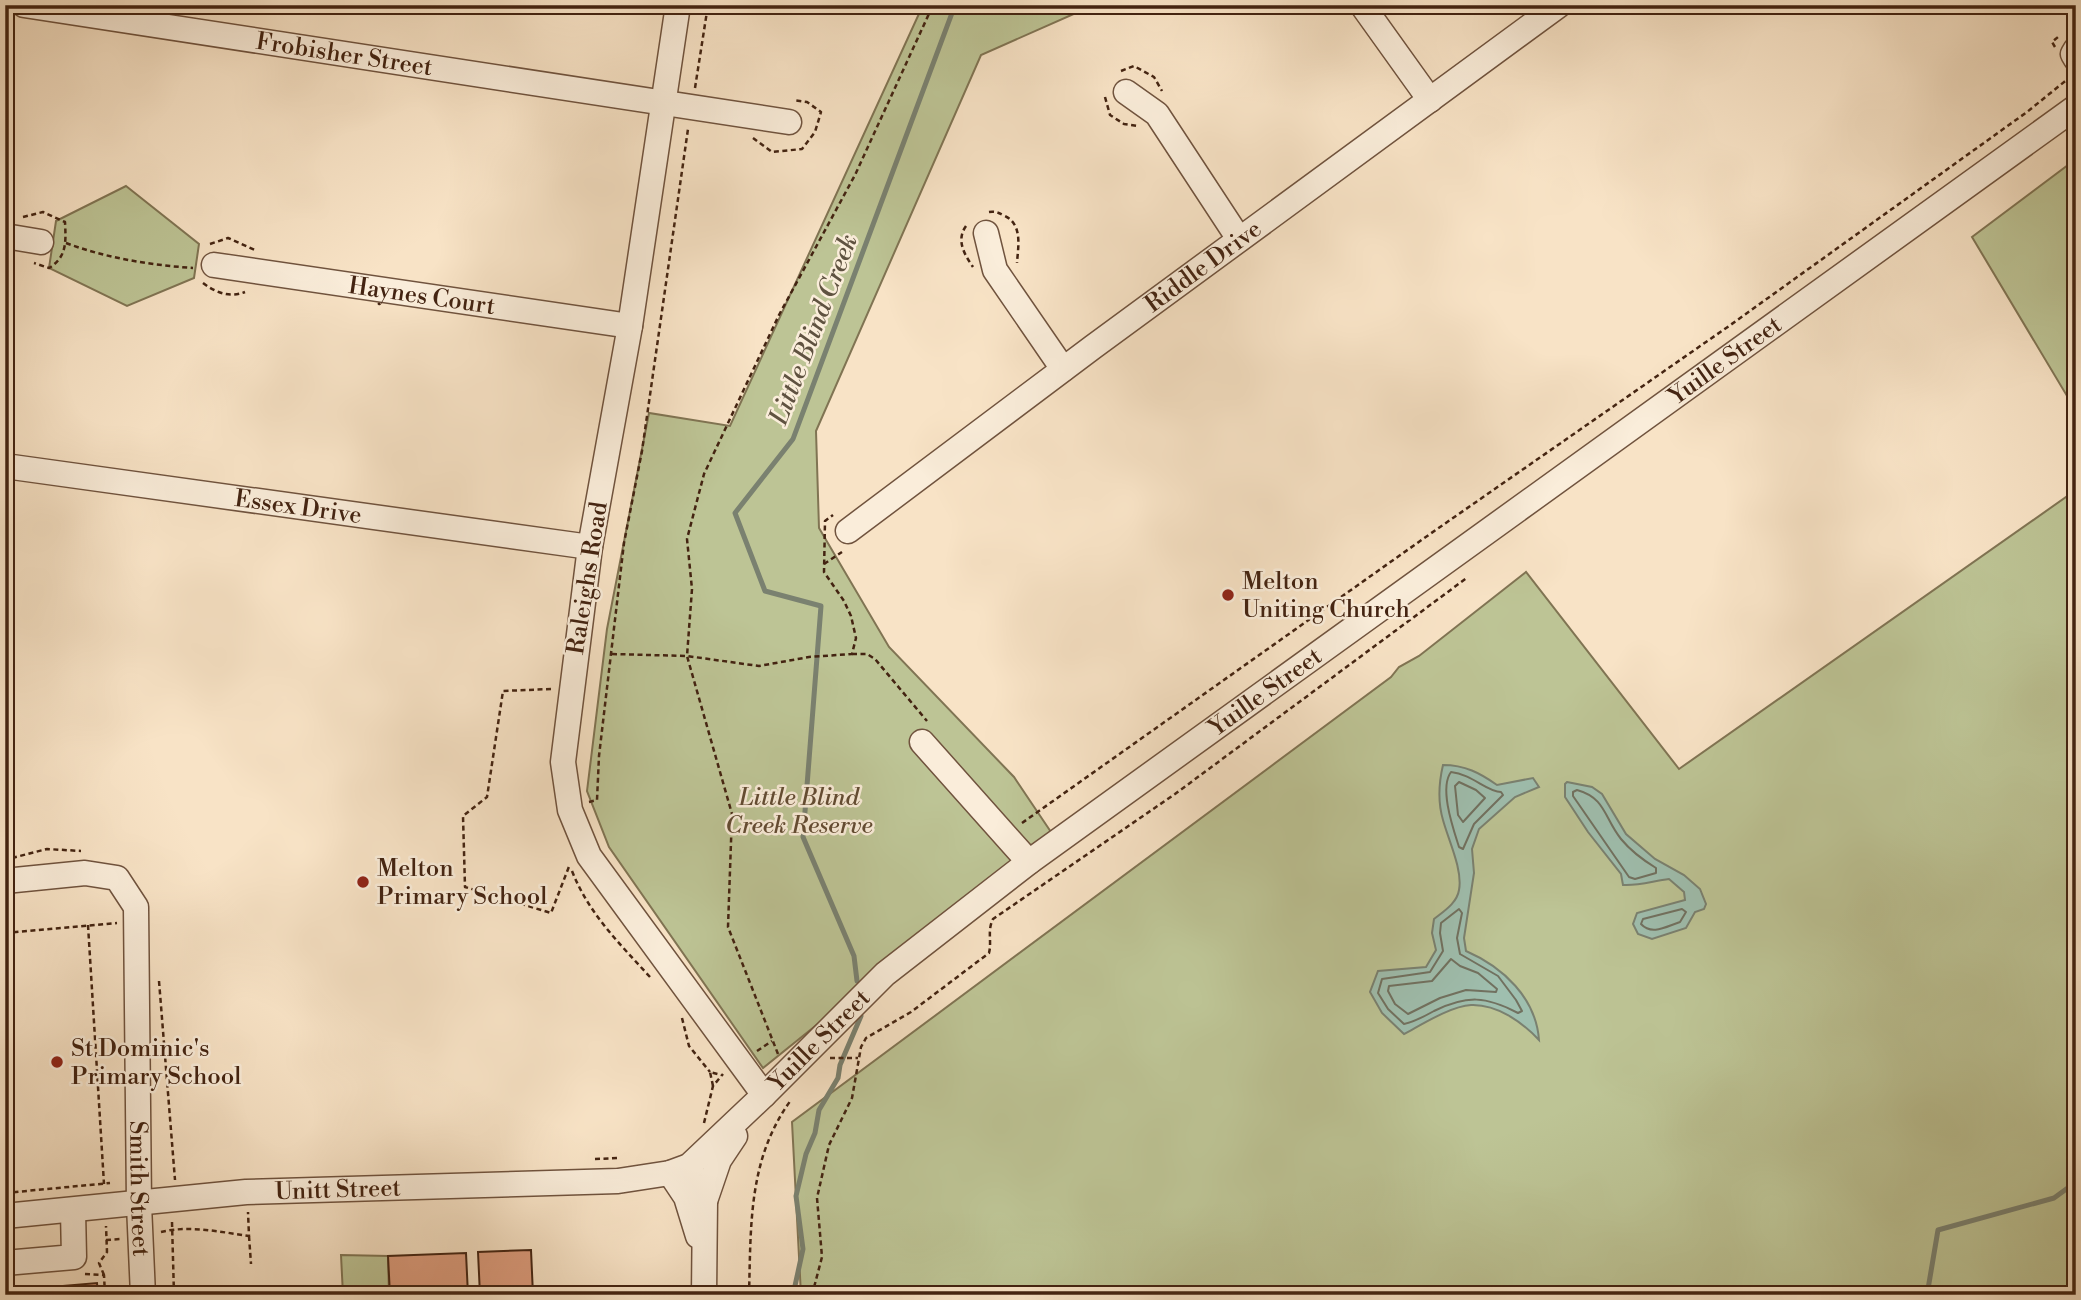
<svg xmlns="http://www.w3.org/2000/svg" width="2081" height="1300" font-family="'Libre Bodoni',serif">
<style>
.green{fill:#bdc495;stroke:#807453;stroke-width:2}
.water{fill:#9fbfaf;stroke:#7a8170;stroke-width:2}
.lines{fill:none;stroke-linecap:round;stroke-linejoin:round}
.shore{stroke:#717160;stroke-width:2}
.stream{stroke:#7a8170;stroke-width:5}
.building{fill:#dc9b7c;stroke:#432311;stroke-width:2}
.minor-casing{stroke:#70533e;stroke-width:27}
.path{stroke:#432311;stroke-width:2.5;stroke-dasharray:5 3.5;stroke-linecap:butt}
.minor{stroke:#faedda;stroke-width:24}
.poi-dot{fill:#8f2418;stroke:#faedda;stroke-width:2.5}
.labels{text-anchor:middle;stroke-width:5;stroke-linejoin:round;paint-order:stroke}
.street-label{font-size:24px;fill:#432311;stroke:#faedda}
.poi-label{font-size:24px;fill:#432311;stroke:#faedda;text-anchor:start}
.park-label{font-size:24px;font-style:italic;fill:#624b32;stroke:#faedda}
.water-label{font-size:26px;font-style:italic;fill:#5f5240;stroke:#faedda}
</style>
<rect width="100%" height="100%" fill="#f8e3c6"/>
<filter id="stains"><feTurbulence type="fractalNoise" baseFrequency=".00286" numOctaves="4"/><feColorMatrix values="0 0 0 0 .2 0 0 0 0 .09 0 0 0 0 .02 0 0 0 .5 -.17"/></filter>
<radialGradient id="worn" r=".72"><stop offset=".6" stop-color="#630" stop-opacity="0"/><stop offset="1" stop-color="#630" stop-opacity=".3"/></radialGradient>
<g class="green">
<path d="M923,5H1094L981,55L816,431L819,528L889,647L1014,777L1053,835L763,1068L609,847L587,791L607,629L649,413L730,426Z"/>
<path d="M2076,159V411L1972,237Z"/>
<path d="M126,186L199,244L194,278L127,306L49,268L56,221Z"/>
<path d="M2076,490V1295H801L792,1122L1391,677L1399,667L1419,656L1526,572L1679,769Z"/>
<path d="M341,1255L388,1256L389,1295H343Z"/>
</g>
<g class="water">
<path d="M1443,765C1465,765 1480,773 1497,785L1533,778L1539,787L1515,797L1479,829L1472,849L1474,873L1464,938L1466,951C1503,967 1536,998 1539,1040C1522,1022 1497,1004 1471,1005C1451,1006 1421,1025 1404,1034L1382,1013L1370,992L1378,971L1426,967L1436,950L1432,933L1434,919C1444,911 1457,903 1459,890C1463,870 1448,839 1443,820C1438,803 1439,782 1443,765Z"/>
<path d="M1567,782L1592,787L1602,794L1626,834L1655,859L1684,875L1700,889L1706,904L1704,909L1695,912L1686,928L1652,939L1638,934L1633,924L1637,913L1685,900L1684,892L1669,879C1653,881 1639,886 1623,885L1621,874L1588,832L1565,797V784Z"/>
</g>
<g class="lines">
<g class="shore">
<path d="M1451,772C1472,774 1487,792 1501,792L1503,795L1474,824L1463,849L1459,847C1453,828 1439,788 1451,772Z"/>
<path d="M1459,782L1476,790L1485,798L1463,822L1458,815L1455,786Z"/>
<path d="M1577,790C1606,798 1604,818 1621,839C1630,850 1643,860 1656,868V873L1635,879L1629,877L1573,796V792Z"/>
<path d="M1459,909L1462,913L1457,938L1460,954L1498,976L1516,1000L1522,1011L1518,1013C1486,996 1467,995 1434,1011C1425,1016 1414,1022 1404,1024L1388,1009L1378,993L1382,979L1430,972L1443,951L1440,933L1441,923Z"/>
<path d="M1682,909L1686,912L1680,922C1667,926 1652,936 1641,924L1643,919Z"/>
<path d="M1451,959L1460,966L1478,973L1497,989L1496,992L1466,990L1440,998L1408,1014L1395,1004L1388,991L1389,986L1432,981Z"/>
</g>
<g class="stream">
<path d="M857,981L854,956L803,837L821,606L765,591L735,513L793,439L955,5"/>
<path d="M793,1295L803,1249L796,1196L806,1154L815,1133L819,1110L838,1078L840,1065L861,1016"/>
<path d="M1927,1295L1938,1230L2054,1198L2076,1182"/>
</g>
</g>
<g class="building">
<path d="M531,1250L533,1295H480L478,1252Z"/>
<path d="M466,1253L468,1295H390L388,1256Z"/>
<path d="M97,1283L98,1295H5V1291Z"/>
</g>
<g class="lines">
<defs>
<g id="minor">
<path id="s1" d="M24,5L789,122"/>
<path d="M678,5L630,326L590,547L563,762L570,810L589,856L764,1095"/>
<path d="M1362,5L1430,100"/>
<path d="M2076,49L2073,54L2076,59"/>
<path d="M1126,92L1157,114L1239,239"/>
<path d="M986,233L995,270L1063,369"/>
<path d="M5,236L41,242"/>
<path id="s2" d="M214,265L630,326"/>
<path id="s3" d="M5,466L590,547"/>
<path id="s4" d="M848,531L1093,347L1559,5"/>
<path d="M922,742L1029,862"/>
<path id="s5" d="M5,881L85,873L117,878L136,907L139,1205L143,1295"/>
<path d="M689,1166L705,1201L704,1295"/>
<path d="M670,1173L686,1197L698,1236"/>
<path d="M705,1201L719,1160L735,1136"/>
<path id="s6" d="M5,1216L246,1192L618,1181L670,1173L689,1166L764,1095L885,974L1029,862L2076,107"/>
<path d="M5,1263L74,1257L73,1211"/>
</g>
</defs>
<use href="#minor" class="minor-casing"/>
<g class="path">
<path d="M2069,29L2076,24"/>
<path d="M2055,47L2052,42L2058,37"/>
<path d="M1121,71L1134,66L1154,77L1162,91"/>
<path d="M695,88L708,5"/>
<path d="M1105,97L1110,115L1124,124L1138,126"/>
<path d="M753,138L772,152L802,149L815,132L821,112L807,102L793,100"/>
<path d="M989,212C996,211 999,213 1005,216C1023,225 1018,247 1017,263"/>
<path d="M23,217L43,212L65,222C66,242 67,257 49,268L34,263"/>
<path d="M966,226C956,240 964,254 973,267"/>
<path d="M66,243C106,258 150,265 193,268"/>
<path d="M210,244L228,238L255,250"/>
<path d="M203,283C216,293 230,298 245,292"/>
<path d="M824,564L842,552"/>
<path d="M612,654L687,656L759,666L809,657L852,654L856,638L851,616L844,601L824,572L825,521L833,515"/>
<path d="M852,654H867L875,659L927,721"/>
<path d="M551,689L503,691L487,797L463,816L465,887L551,913L570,864"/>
<path d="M589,802L597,800L599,756L624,543L642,451L688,129"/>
<path d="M1022,823L1430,534L1729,326L2027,112L2069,78"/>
<path d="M12,858L47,849L81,851"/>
<path d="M572,871C589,914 619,943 650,977"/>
<path d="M88,925L104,1184"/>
<path d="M5,933L117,923"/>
<path d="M159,981L175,1180"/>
<path d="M682,1018L689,1046L710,1072"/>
<path d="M757,1051L772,1041"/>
<path d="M778,1054L728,927L732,814L687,656L692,589L687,539L704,474L779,315L855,175L933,5"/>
<path d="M830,1058H858"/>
<path d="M713,1086L710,1072L721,1075"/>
<path d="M704,1123L713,1086L723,1074"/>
<path d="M595,1159L620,1158"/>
<path d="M5,1193L110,1183"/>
<path d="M172,1222L174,1295"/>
<path d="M161,1232C189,1225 221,1232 249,1236L248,1212"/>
<path d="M249,1236L251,1264"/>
<path d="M106,1240L121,1239"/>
<path d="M85,1274L104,1275L105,1295"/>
<path d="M104,1275L99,1263L107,1252L106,1226"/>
<path d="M749,1295C751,1225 748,1159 791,1100"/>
<path d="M812,1295L822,1257L817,1198L829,1145L852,1098L861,1047L866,1038L911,1012L989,953C992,941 987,931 993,919L1175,794L1468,577"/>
</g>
<use href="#minor" class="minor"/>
</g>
<g class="poi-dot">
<circle cx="1228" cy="595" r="7"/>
<circle cx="363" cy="882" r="7"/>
<circle cx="57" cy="1062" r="7"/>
</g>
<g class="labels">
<g class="street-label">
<text dy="8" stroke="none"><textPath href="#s1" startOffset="324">Frobisher Street</textPath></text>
<text dy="8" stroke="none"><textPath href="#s4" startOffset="443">Riddle Drive</textPath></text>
<text dy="8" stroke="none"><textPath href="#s2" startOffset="210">Haynes Court</textPath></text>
<text dy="8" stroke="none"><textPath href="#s6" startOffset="2002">Yuille Street</textPath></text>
<text dy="8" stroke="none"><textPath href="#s3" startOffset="296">Essex Drive</textPath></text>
<text transform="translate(587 578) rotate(-81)" y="8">Raleighs Road</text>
<text dy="8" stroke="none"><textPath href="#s6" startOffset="1435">Yuille Street</textPath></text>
<text dy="8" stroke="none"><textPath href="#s6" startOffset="868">Yuille Street</textPath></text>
<text dy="8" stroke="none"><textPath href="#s5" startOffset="429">Smith Street</textPath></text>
<text dy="8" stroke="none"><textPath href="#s6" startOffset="334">Unitt Street</textPath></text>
</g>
<g class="poi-label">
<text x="1242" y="589">Melton<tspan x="1242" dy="28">Uniting Church</tspan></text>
<text x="377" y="876">Melton<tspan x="377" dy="28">Primary School</tspan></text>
<text x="71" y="1056">St Dominic's<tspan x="71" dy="28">Primary School</tspan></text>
</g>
<g class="park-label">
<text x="799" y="805">Little Blind<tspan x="799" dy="28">Creek Reserve</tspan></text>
</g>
<g class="water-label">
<text transform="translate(813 329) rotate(-69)" y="9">Little Blind Creek</text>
</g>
</g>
<rect width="2081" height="1300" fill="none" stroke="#f8e3c6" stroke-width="28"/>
<rect x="7" y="7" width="2067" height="1286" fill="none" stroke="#432311" stroke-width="3.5"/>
<rect x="14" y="14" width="2053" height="1272" fill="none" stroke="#432311" stroke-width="2"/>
<rect width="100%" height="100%" filter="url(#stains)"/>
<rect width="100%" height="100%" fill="url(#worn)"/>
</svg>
